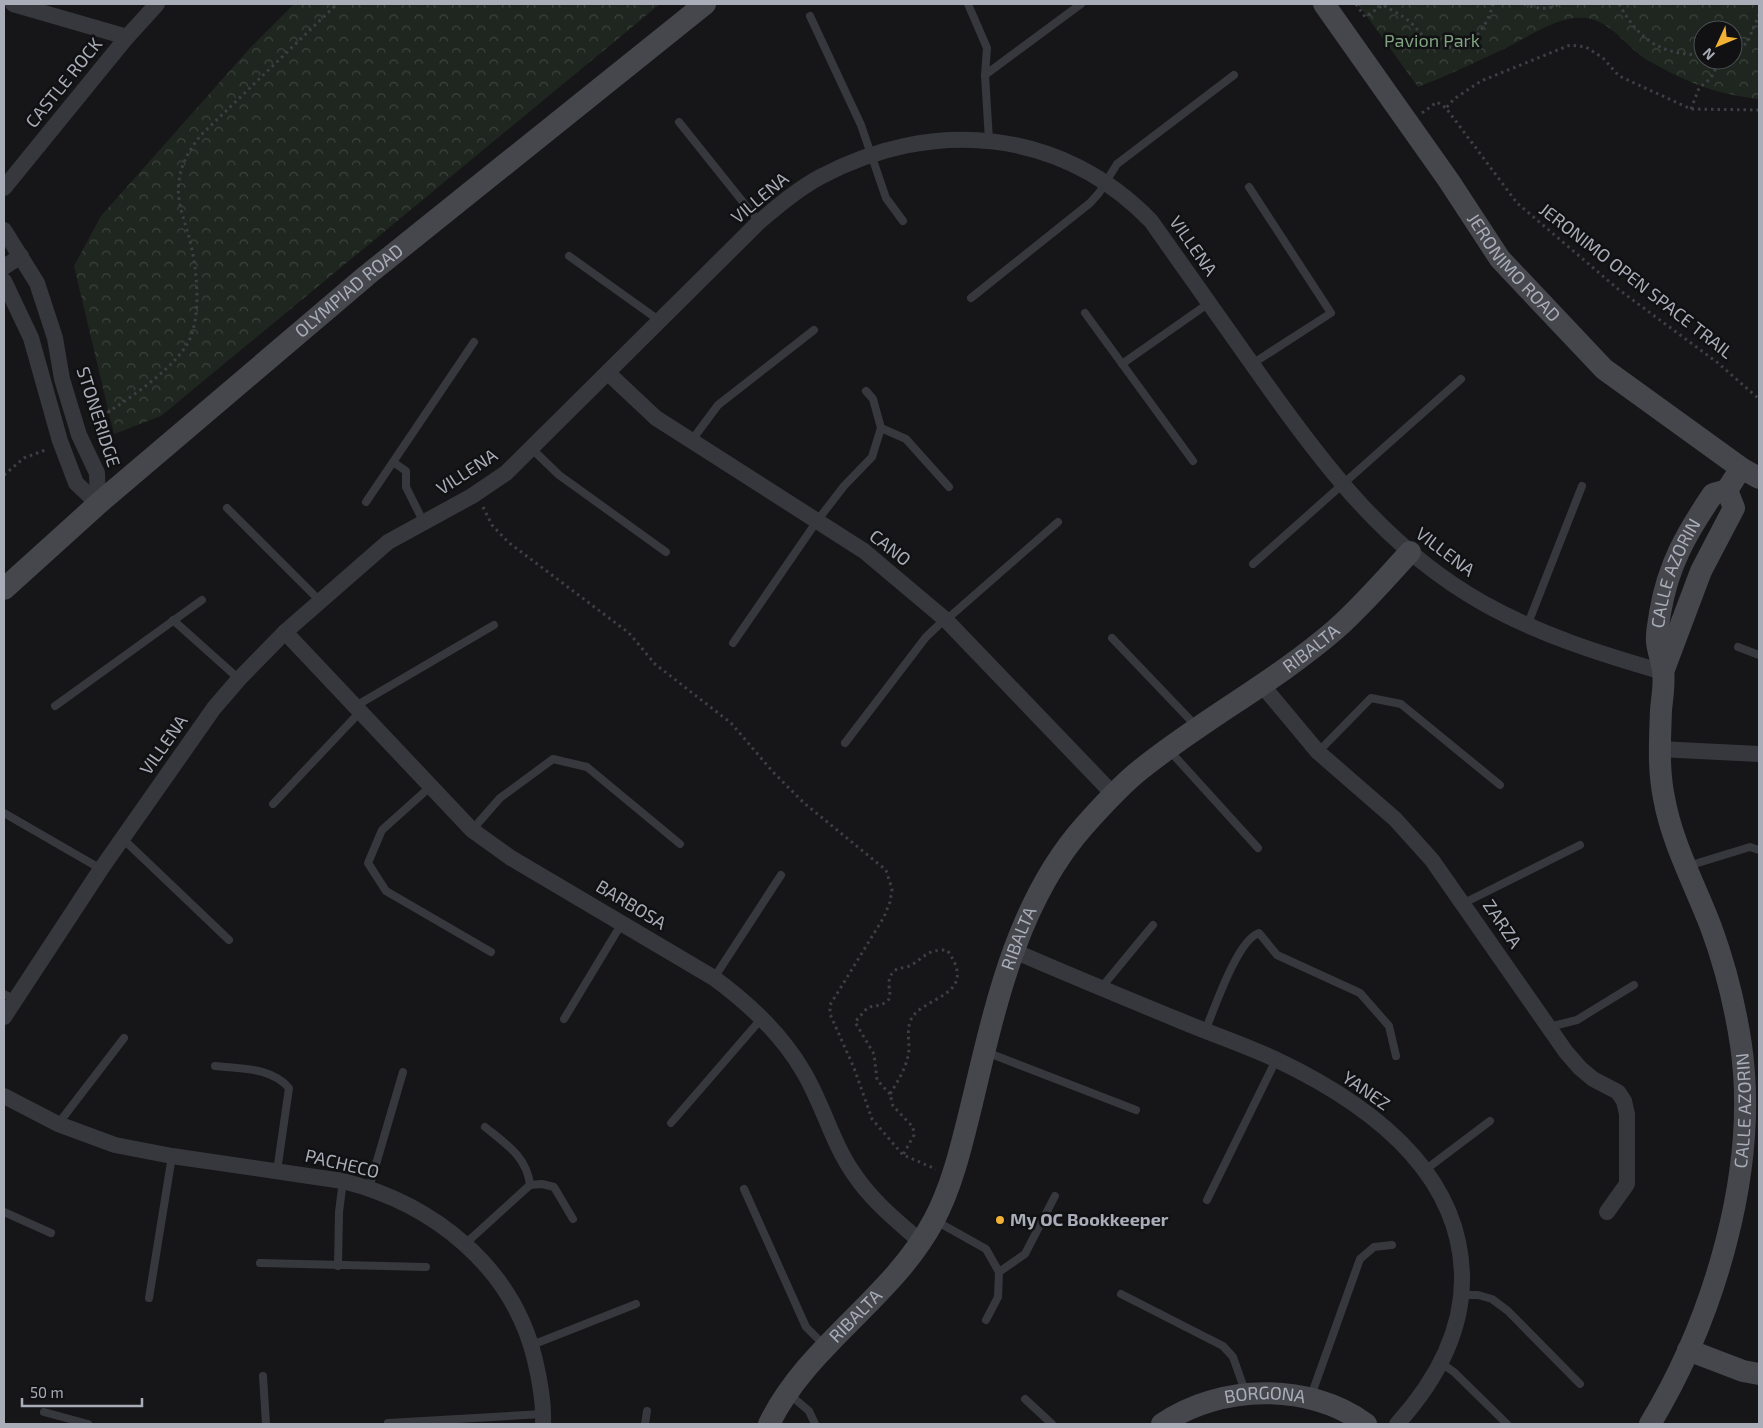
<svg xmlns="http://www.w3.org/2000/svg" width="1763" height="1428" font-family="'Exo 2',sans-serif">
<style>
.park{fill:url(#park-crowns);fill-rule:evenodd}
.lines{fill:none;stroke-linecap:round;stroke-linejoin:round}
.path{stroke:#3d3f44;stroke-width:3;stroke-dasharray:2.5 4;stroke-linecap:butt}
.lane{stroke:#37383d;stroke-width:8}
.street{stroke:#37383d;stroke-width:16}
.secondary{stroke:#45474d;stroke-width:22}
.poi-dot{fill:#f2b134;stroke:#111113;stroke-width:2}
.labels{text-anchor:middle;stroke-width:5;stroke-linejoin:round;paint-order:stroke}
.park-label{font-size:18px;fill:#7fa381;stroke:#111113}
.street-label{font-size:18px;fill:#a8adb8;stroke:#111113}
.poi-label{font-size:18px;font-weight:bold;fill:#a8adb8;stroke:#111113;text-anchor:start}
</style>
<defs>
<pattern id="park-crowns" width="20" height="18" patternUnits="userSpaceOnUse" patternTransform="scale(1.25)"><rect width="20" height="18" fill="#1e261f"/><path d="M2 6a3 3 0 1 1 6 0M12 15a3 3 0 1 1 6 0" fill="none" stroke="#3c433d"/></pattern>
</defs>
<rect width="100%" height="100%" fill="#161618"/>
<g class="park">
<path d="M294,4H660L161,416L114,434L74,266L101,216L250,48Z"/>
<path d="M1358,4H1759V99C1715,94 1688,83 1649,61C1623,46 1609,14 1574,18C1551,21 1528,37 1508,47C1478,61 1449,75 1418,87ZM1703,30H1733V60H1703Z"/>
</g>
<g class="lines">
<g class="path">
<path d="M1356,4L1365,17L1383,5C1391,10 1402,15 1409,21C1418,29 1424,40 1435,44C1467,57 1486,30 1493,4"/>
<path d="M1524,4C1535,8 1548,11 1559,4"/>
<path d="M1619,4C1639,40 1661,55 1703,55"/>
<path d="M1733,52L1747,43L1759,15"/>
<path d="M1691,109L1699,88L1711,78L1720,60"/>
<path d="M1759,110L1691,109L1619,76L1603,58L1586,47L1570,45L1481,81L1454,99L1446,108L1517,203L1618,289L1718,363L1759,399"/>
<path d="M1422,113L1437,102L1446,108"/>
<path d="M91,423C121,404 167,375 186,346C203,321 197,265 189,237C184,219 176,200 179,181C181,163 190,150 200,136L337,4"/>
<path d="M4,475L24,458L48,449"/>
<path d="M483,507L492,525L508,542L629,633L655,664L731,723L773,772L804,803L886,870L892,889L890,902L884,917L838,992L830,1005V1014L854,1068L872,1119L903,1155L936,1169"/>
<path d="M890,1094L877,1080L874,1054L855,1022L868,1007C906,1003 880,988 893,972C897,968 902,968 907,967C918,963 924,953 935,951C938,950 943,950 947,950C982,998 918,996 910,1022C907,1031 909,1040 909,1049C908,1065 898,1081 890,1094L893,1106L913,1127L914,1135L903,1155"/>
</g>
<g class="lane">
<path d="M968,4L987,48L985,75L989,140"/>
<path d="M810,16L861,125L886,198L903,221"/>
<path d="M985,75L1081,4"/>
<path d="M679,122L759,222"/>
<path d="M1249,187L1331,313L1252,364"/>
<path d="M569,256L660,321"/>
<path d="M971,298L1090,203L1099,193L1117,164L1234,75"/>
<path d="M1085,313L1193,461"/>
<path d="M1122,364L1209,303"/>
<path d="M866,391L873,399L881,428L906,439L949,487"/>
<path d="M692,440L718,405L814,330"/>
<path d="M532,449L559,475L666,552"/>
<path d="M393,462L406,471V487L423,521"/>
<path d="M366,502L474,342"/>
<path d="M227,508L320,601"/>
<path d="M1253,564L1461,379"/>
<path d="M173,620L239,679"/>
<path d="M946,620L1058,522"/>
<path d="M1527,626L1582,486"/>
<path d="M1112,638L1197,727"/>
<path d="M733,643L817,521L844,486L872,457L881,428"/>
<path d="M1738,647L1759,655"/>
<path d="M55,706L202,600"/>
<path d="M354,707L494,625"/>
<path d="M845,743L926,637L945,619"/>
<path d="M1169,750L1258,848"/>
<path d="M1318,752L1371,698L1401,704L1500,785"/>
<path d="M430,787L382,830L368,863L386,891L491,952"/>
<path d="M273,804L360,712"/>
<path d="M4,813L101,869"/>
<path d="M472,830L500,798L553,759L587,767L680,844"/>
<path d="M122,838L229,940"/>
<path d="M1688,866L1750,847L1759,850"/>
<path d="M1464,903L1580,845"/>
<path d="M714,978L781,875"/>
<path d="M1101,988L1153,925"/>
<path d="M4,994L14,999"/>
<path d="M564,1019L622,923"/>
<path d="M1549,1027L1577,1020L1634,985"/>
<path d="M1205,1031C1214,1010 1237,940 1259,933L1277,955L1360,993L1389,1026L1396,1056"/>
<path d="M986,1052L1136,1110"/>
<path d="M215,1066C241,1069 271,1067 289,1088L277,1171"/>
<path d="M671,1123L762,1018"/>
<path d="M58,1124L124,1038"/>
<path d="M485,1127C506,1144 527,1157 530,1185L542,1184L554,1187L573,1219"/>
<path d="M1425,1170L1490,1121"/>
<path d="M369,1188L403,1072"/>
<path d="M744,1189L806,1327L825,1346"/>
<path d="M1207,1200L1276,1060"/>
<path d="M4,1212L51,1233"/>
<path d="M936,1221L986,1249L999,1272"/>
<path d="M465,1244L530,1185"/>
<path d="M260,1263L426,1267"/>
<path d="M338,1266L339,1212L343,1181"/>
<path d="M1121,1294L1223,1346L1233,1357L1245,1391"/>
<path d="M1462,1295H1478L1492,1299L1508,1311L1580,1384"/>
<path d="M149,1298L172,1156"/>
<path d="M986,1320L998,1297L999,1272L1025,1254L1055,1196"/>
<path d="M532,1345L636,1304"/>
<path d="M1441,1363L1454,1372L1507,1424"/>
<path d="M263,1376L266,1424"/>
<path d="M789,1394L809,1411L815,1424"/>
<path d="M1311,1396L1360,1259L1374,1247L1392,1245"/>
<path d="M1025,1399L1052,1424"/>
<path d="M44,1412L88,1424"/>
<path d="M388,1423L543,1414"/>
<path d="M645,1424L647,1411"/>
</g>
<g class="street">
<path d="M13,4L127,37"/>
<path d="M4,188L127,37L157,4"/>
<path d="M4,230L37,283L55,338L62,379L79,435L97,473L98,504"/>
<path d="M4,267L21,256"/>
<path d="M4,281L31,338L60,441L76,483L98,504"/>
<path d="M608,373L656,418L864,551L946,620L1114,795"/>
<path d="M285,632L472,830L511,858L714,978C748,1003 781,1033 803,1071C823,1104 832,1143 854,1174C872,1201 897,1221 921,1242"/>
<path d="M1262,685L1318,752L1395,819L1432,860L1566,1052L1580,1068L1593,1079L1618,1092L1624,1101L1627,1114V1184L1607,1212"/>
<path d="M1659,749L1759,754"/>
<path d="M1014,951C1069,975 1125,998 1181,1021C1212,1034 1245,1045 1275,1059C1364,1101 1460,1169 1462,1276C1463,1333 1434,1383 1397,1424"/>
<path d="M4,1017L101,869L214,708L239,679L285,632L388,542L472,496L506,473L759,222C778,206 798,189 820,177C932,117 1061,128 1151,221C1188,273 1225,326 1262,378C1325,467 1387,549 1483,603C1540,635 1601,654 1663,672"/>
<path d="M4,1096L58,1124L115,1145L172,1156L343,1181C434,1204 513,1267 535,1360C540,1381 544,1403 543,1424"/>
</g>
<g class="secondary">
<path id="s1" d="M1324,4L1449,181L1500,259L1604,369L1741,468L1759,478"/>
<path id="s2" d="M4,589L98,504L366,276L705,4"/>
<path d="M1663,672L1701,571L1734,508L1727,490"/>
<path d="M1688,1350L1743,1371L1759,1374"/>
<path id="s3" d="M769,1424C808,1344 892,1299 934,1220C953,1184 962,1143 972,1103C995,1007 1017,901 1085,825C1102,806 1120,786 1140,770C1203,719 1275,682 1336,629C1363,605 1386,578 1410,552"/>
<path id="s4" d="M1162,1424C1220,1384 1309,1382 1366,1424"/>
<path id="s5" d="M1650,1424C1714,1318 1759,1170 1741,1045C1735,1005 1725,965 1711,927C1695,885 1672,843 1664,798C1658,769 1660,739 1661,710C1662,698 1665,683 1663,671C1662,661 1658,652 1657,642C1656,633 1659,622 1660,613C1668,565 1686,534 1713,494L1727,490L1741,468"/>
</g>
</g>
<circle class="poi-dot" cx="1000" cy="1220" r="5"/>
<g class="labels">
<g class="park-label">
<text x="1432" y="47">Pavion Park</text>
</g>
<g class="street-label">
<text transform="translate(64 83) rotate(-51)" y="6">CASTLE ROCK</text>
<text transform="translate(760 198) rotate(-40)" y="6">VILLENA</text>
<text transform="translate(1193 246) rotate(55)" y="6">VILLENA</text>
<text dy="6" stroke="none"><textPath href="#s1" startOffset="325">JERONIMO ROAD</textPath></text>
<text transform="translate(1636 281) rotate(38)" y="6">JERONIMO OPEN SPACE TRAIL</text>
<text dy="6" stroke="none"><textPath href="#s2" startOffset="456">OLYMPIAD ROAD</textPath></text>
<text transform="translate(98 417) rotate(72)" y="6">STONERIDGE</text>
<text transform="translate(467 472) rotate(-33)" y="6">VILLENA</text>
<text transform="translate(890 548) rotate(38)" y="6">CANO</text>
<text transform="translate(1445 552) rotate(37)" y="6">VILLENA</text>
<text dy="6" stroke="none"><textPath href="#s5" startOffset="885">CALLE AZORIN</textPath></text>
<text dy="6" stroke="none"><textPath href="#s3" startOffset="978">RIBALTA</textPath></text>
<text transform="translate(164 745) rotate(-55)" y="6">VILLENA</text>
<text transform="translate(631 905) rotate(31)" y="6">BARBOSA</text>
<text transform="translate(1502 924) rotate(56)" y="6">ZARZA</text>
<text dy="6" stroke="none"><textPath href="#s3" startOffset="558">RIBALTA</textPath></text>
<text transform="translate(1366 1091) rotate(35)" y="6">YANEZ</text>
<text dy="6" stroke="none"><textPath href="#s5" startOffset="331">CALLE AZORIN</textPath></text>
<text transform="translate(342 1164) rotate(13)" y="6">PACHECO</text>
<text dy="6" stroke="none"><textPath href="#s3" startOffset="139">RIBALTA</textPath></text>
<text dy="6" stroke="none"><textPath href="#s4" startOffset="109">BORGONA</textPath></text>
</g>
<g class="poi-label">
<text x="1010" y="1226">My OC Bookkeeper</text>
</g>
</g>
<rect width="1763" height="1428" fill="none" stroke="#a8adb8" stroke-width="10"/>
<g transform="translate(1718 45) rotate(226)"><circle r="24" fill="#111113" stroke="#4d4f55"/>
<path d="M0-4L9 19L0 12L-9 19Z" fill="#f2b134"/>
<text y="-8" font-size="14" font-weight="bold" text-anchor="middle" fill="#a8adb8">N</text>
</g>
<path d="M22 1398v8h120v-8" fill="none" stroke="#a8adb8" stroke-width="2.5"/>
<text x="30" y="1398" font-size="15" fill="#a8adb8" stroke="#111113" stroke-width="4" paint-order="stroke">50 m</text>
</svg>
